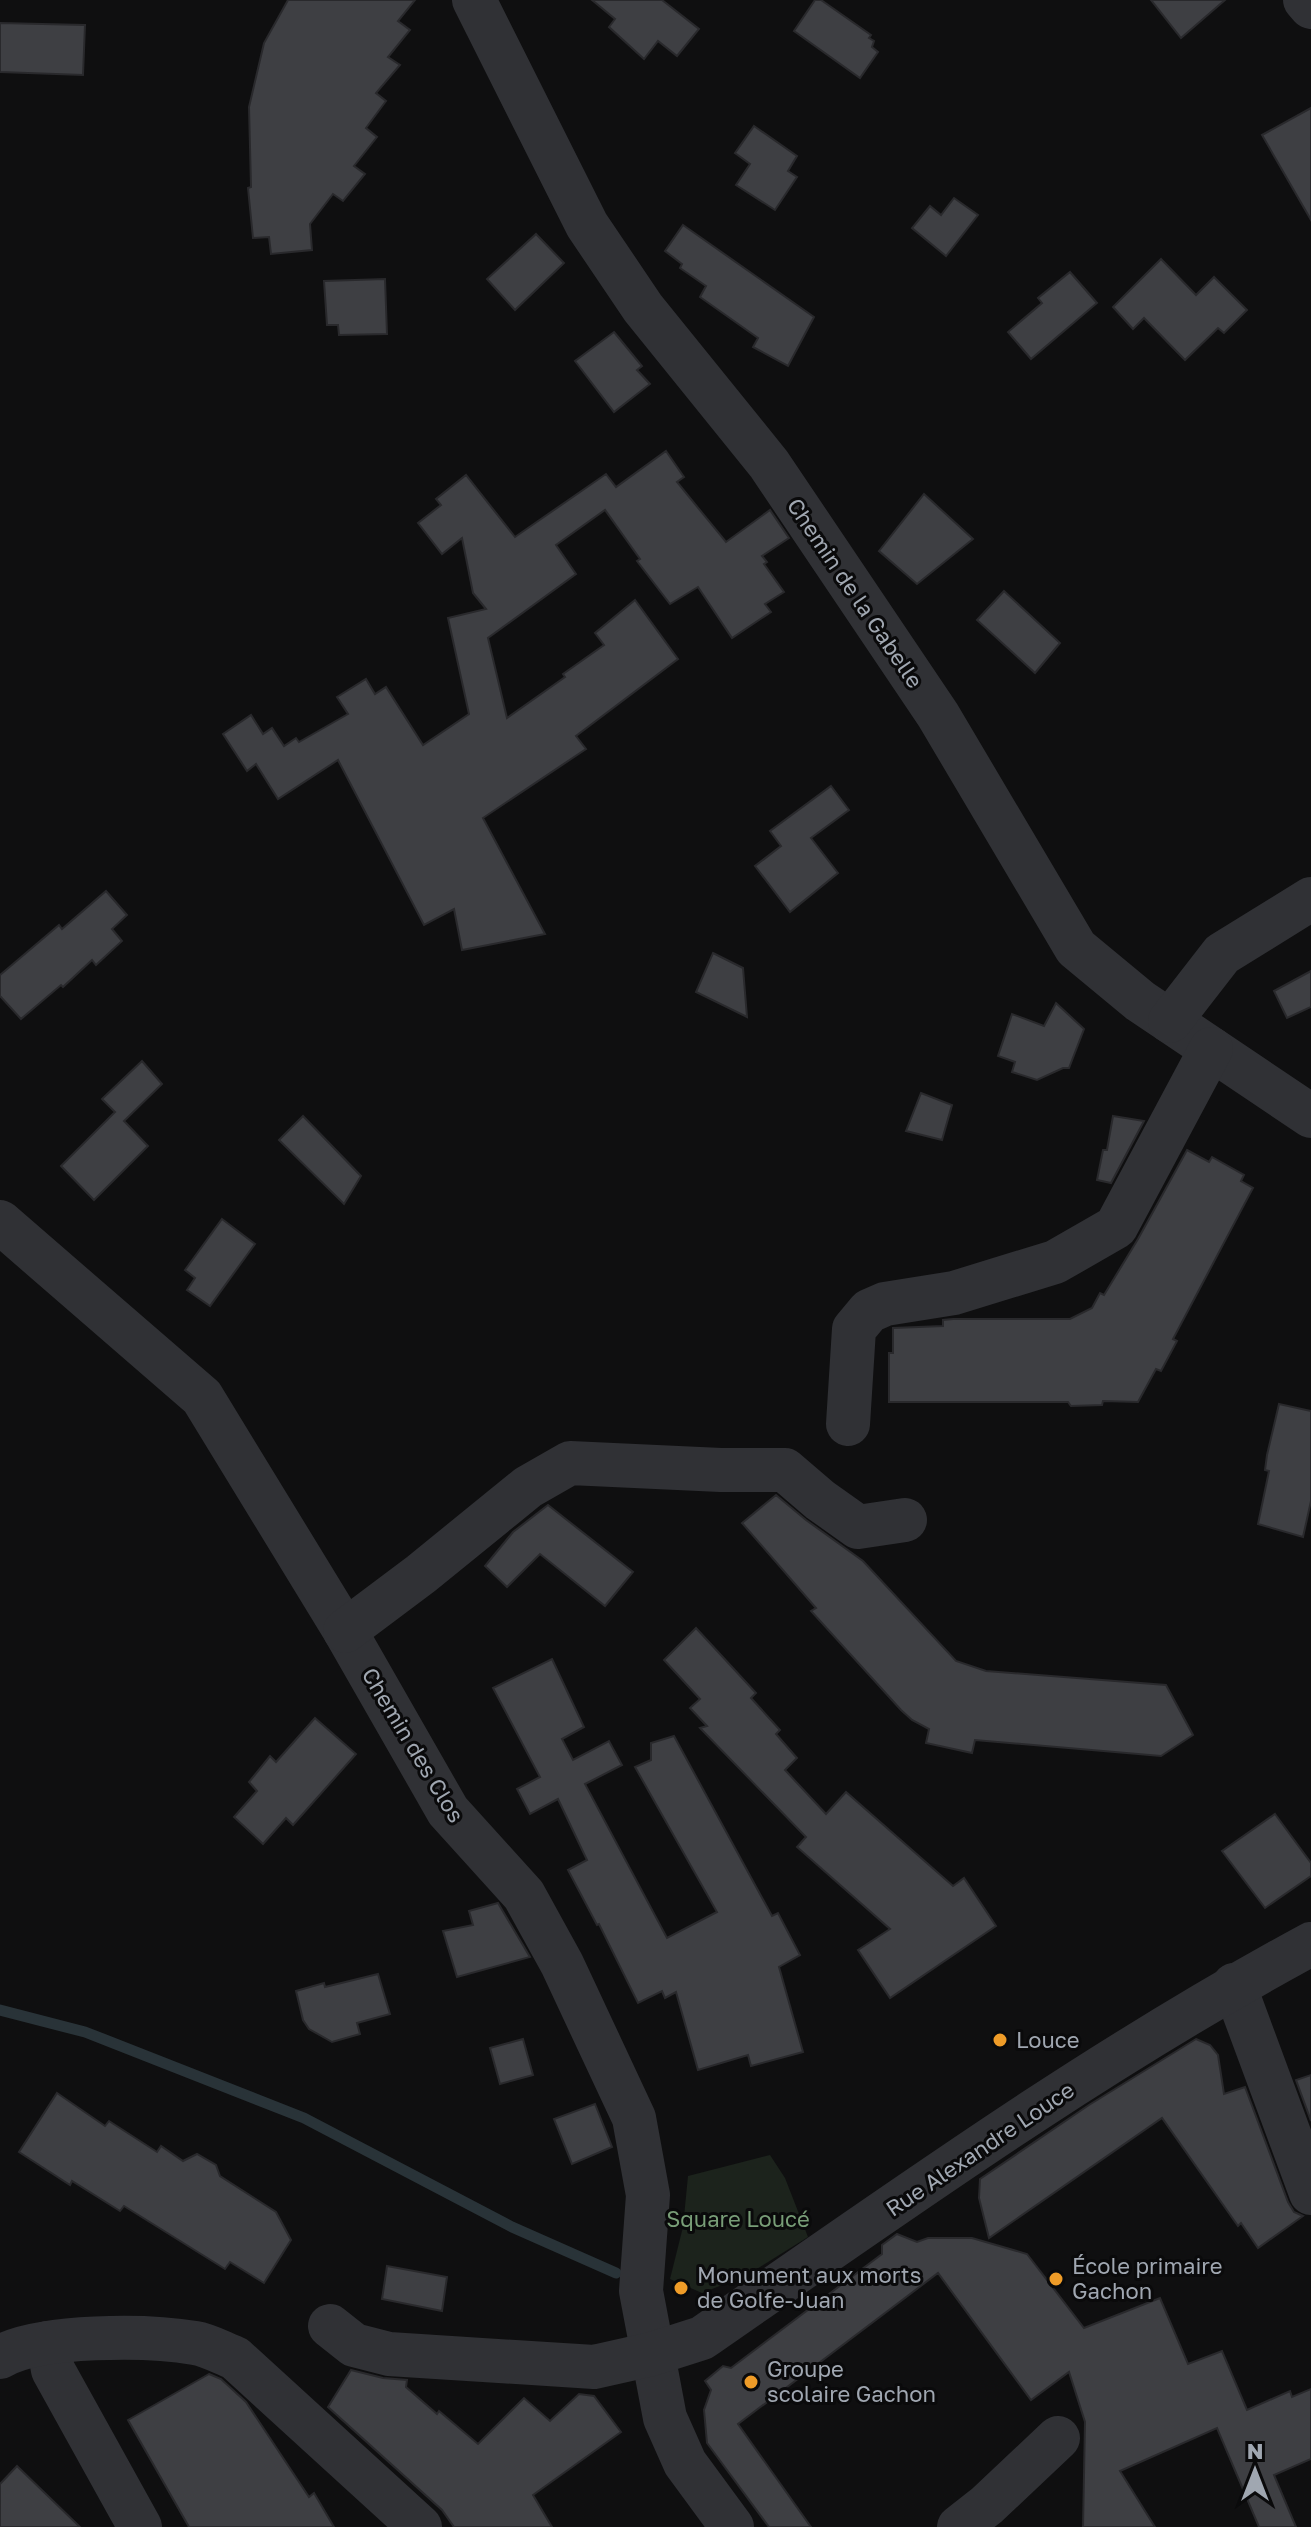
<svg xmlns="http://www.w3.org/2000/svg" width="1311" height="2527" font-family="'Golos Text',sans-serif">
<style>
.green{fill:#1c231c}
.lines{fill:none;stroke-linecap:round;stroke-linejoin:round}
.stream{stroke:#293338;stroke-width:11}
.building{fill:#3e3f43;stroke:#29292c;stroke-width:2}
.minor{stroke:#303135;stroke-width:44}
.poi-dot{fill:#ef9c28;stroke:#0a0a0b;stroke-width:3}
.labels{text-anchor:middle;stroke-width:6;stroke-linejoin:round;paint-order:stroke}
.street-label{font-size:22px;fill:#a0a7b1;stroke:#0a0a0b}
.poi-label{font-size:22px;fill:#a0a7b1;stroke:#0a0a0b;text-anchor:start}
.park-label{font-size:22px;fill:#789d77;stroke:#0a0a0b}
</style>
<rect width="100%" height="100%" fill="#0f0f10"/>
<path class="green" d="M770,2155L785,2178L808,2237L747,2275L702,2293L670,2279L683,2227L688,2176Z"/>
<g class="lines">
<path class="stream" d="M0,2010L85,2032L304,2118L512,2227L616,2273"/>
</g>
<g class="building">
<path d="M288,0H415L398,21L410,30L388,57L400,65L376,93L386,101L366,128L377,137L354,166L365,174L343,201L333,194L310,224L312,250L271,254L269,237L253,238L248,188L251,187L249,107L264,43Z"/>
<path d="M592,0H662L699,29L677,56L658,41L644,59L609,27L615,19Z"/>
<path d="M815,0H821L871,35L869,38L874,41L872,47L878,52L860,78L794,31Z"/>
<path d="M1151,0H1225L1181,38Z"/>
<path d="M0,23L85,25L83,75L0,72Z"/>
<path d="M1311,108V220L1262,135Z"/>
<path d="M754,126L797,156L788,171L797,177L775,210L736,185L750,164L735,153Z"/>
<path d="M954,198L978,215L946,256L912,228L930,206L941,215Z"/>
<path d="M683,225L814,317L788,366L753,347L758,338L700,297L706,286L680,268L682,264L665,251Z"/>
<path d="M536,234L564,263L515,310L487,279Z"/>
<path d="M1161,259L1196,295L1214,277L1247,310L1224,333L1218,328L1185,360L1144,318L1133,329L1113,307Z"/>
<path d="M1070,272L1097,303L1031,359L1008,332L1042,303L1038,298Z"/>
<path d="M385,279L387,334L339,335L338,325H327L324,281Z"/>
<path d="M614,332L642,366L637,370L650,384L614,412L575,361Z"/>
<path d="M666,451L684,477L677,482L726,542L770,510L789,538L762,556L767,562L764,564L784,592L765,604L771,612L732,638L698,587L670,604L637,561L640,559L605,510L556,545L576,574L488,638L507,718L565,677L563,674L604,645L595,633L635,600L678,659L576,736L586,749L483,818L545,934L462,950L454,909L424,925L338,760L278,799L256,764L247,771L223,734L251,715L263,734L272,728L284,746L296,738L299,742L348,714L337,697L366,679L375,694L386,687L423,745L469,714L448,618L486,609L473,593L462,538L442,554L418,523L441,505L436,499L466,475L515,537L606,474L616,487Z"/>
<path d="M924,494L973,539L917,584L879,551Z"/>
<path d="M1004,591L1060,643L1035,673L977,620Z"/>
<path d="M831,786L849,810L811,838L838,873L790,912L755,866L781,846L770,831Z"/>
<path d="M106,891L127,915L112,929L122,941L96,965L92,960L63,987L61,985L21,1019L0,996V975L59,925L62,929Z"/>
<path d="M713,953L743,968L747,1017L696,992Z"/>
<path d="M1311,971V1007L1287,1018L1274,991Z"/>
<path d="M1056,1003L1084,1029L1069,1068H1063L1037,1080L1012,1072L1015,1062L998,1056L1012,1014L1044,1026Z"/>
<path d="M142,1061L162,1084L124,1121L148,1146L94,1200L61,1166L115,1112L102,1099Z"/>
<path d="M921,1093L952,1105L942,1140L906,1131Z"/>
<path d="M303,1116L361,1176L344,1204L279,1140Z"/>
<path d="M1113,1116L1144,1121L1111,1183L1097,1180L1103,1150H1107Z"/>
<path d="M1187,1150L1209,1162L1212,1157L1244,1175L1241,1181L1253,1188L1173,1339L1177,1341L1161,1371L1156,1369L1138,1402L1103,1401L1102,1405L1071,1406L1068,1402H889V1353H893V1328L943,1326V1320L953,1319H1070L1092,1308L1100,1293L1104,1295L1138,1239Z"/>
<path d="M222,1219L255,1244L210,1306L187,1290L195,1278L185,1270Z"/>
<path d="M1279,1404L1311,1411V1501L1303,1537L1258,1524L1269,1471L1265,1470L1267,1455Z"/>
<path d="M776,1495L806,1520L863,1561L956,1661L986,1671L1166,1685L1193,1735L1161,1756L975,1740L972,1753L926,1743L929,1729L912,1720L901,1710L811,1611L816,1608L742,1523Z"/>
<path d="M548,1505L633,1572L605,1606L540,1554L507,1587L485,1566L513,1532Z"/>
<path d="M696,1628L756,1693L751,1698L780,1730L776,1734L797,1758L785,1770L826,1814L846,1792L953,1886L964,1878L996,1926L890,1998L858,1950L890,1929L797,1847L806,1837L700,1728L707,1726L690,1708L700,1699L664,1660Z"/>
<path d="M552,1659L584,1727L562,1739L573,1760L609,1741L622,1765L585,1784L667,1938L717,1912L635,1767L651,1760V1743L674,1736L772,1916L778,1913L800,1955L779,1967L803,2052L751,2066L748,2055L698,2070L676,1992L665,1998L662,1991L638,2003L599,1924L597,1925L568,1870L587,1860L558,1799L530,1814L517,1789L540,1777L493,1688Z"/>
<path d="M315,1718L356,1754L293,1825L286,1818L263,1844L234,1817L257,1791L249,1782L270,1756L276,1762Z"/>
<path d="M1275,1814L1311,1863V1876L1265,1908L1222,1851Z"/>
<path d="M498,1903L530,1957L457,1977L443,1931L473,1925L469,1911Z"/>
<path d="M378,1974L390,2014L357,2023L360,2034L332,2042L309,2029L303,2020L296,1991L324,1983L325,1987Z"/>
<path d="M523,2039L533,2075L500,2084L490,2048Z"/>
<path d="M1196,2039L1210,2045L1218,2055L1224,2094L1245,2087L1288,2202L1294,2212L1303,2216L1258,2248L1241,2223L1238,2226L1162,2118L989,2238L979,2198L980,2179L1089,2105Z"/>
<path d="M1311,2075V2121L1296,2080Z"/>
<path d="M57,2093L105,2126L109,2121L157,2152L161,2146L183,2161L197,2154L216,2165L220,2176L276,2212L291,2240L264,2283L230,2262L225,2269L124,2206L120,2211L72,2181L70,2185L19,2152Z"/>
<path d="M595,2104L612,2147L572,2164L554,2119Z"/>
<path d="M897,2234L917,2242L928,2238H972L1027,2254L1084,2328L1160,2298L1188,2364L1222,2351L1247,2410L1290,2391L1292,2397L1311,2389V2459L1274,2475L1296,2527H1259L1217,2428L1120,2471L1155,2527H1083L1085,2422L1069,2372L1031,2400L938,2273L738,2424L811,2527H769L707,2443L704,2410L711,2390L705,2381L723,2366L731,2368L882,2254V2245Z"/>
<path d="M387,2266L447,2277L442,2311L382,2299Z"/>
<path d="M351,2370L383,2378L407,2380L406,2387L437,2414L439,2411L478,2444L524,2398L550,2421L579,2394L594,2396L621,2432L533,2495L552,2527H454L442,2510L328,2407Z"/>
<path d="M209,2374L221,2379L246,2402L309,2497L314,2493L334,2527H189L128,2420Z"/>
<path d="M17,2466L80,2527H0V2484Z"/>
</g>
<g class="lines">
<g class="minor">
<path d="M474,0L587,225L643,308L769,464L938,715L1076,948L1140,1001L1311,1116"/>
<path d="M1305,0L1311,7"/>
<path d="M1170,1021L1222,954L1311,899"/>
<path d="M0,1222L202,1397L345,1631L448,1811L524,1895L562,1964L634,2118L648,2195L641,2291L665,2418L685,2463L732,2527"/>
<path d="M848,1424L854,1329L869,1311L885,1304L954,1293L1055,1262L1116,1227L1211,1049"/>
<path d="M345,1631L421,1574L528,1487L570,1463L721,1470H785L820,1500L858,1527L905,1520"/>
<path d="M1234,1985L1311,2193"/>
<path d="M330,2326L354,2345L389,2354L594,2367L652,2354L702,2338C901,2200 1098,2059 1311,1944"/>
<path d="M48,2343L53,2370L140,2527"/>
<path d="M0,2357C41,2334 148,2335 195,2343C208,2345 222,2353 235,2358L420,2527"/>
<path d="M959,2527L987,2505L1058,2438"/>
</g>
</g>
<g class="poi-dot">
<circle cx="1000" cy="2040" r="8"/>
<circle cx="1056" cy="2279" r="8"/>
<circle cx="681" cy="2288" r="8"/>
<circle cx="751" cy="2382" r="8"/>
</g>
<g class="labels">
<g class="street-label">
<text transform="translate(855 593) rotate(56)" y="8">Chemin de la Gabelle</text>
<text transform="translate(413 1745) rotate(59)" y="8">Chemin des Clos</text>
<text transform="translate(980 2149) rotate(-34)" y="8">Rue Alexandre Louce</text>
</g>
<g class="poi-label">
<text x="1016" y="2048">Louce</text>
<text x="1072" y="2274">École primaire<tspan x="1072" dy="25">Gachon</tspan></text>
<text x="697" y="2283">Monument aux morts<tspan x="697" dy="25">de Golfe-Juan</tspan></text>
<text x="767" y="2377">Groupe<tspan x="767" dy="25">scolaire Gachon</tspan></text>
</g>
<g class="park-label">
<text x="738" y="2227">Square Loucé</text>
</g>
</g>
<g transform="translate(1255 2471)" stroke="#0a0a0b" stroke-width="6" paint-order="stroke">
<path d="M0-6L14 30L0 20L-14 30Z" fill="#a0a7b1"/>
<text y="-12" font-size="22" font-weight="bold" text-anchor="middle" fill="#a0a7b1">N</text>
</g>
</svg>
